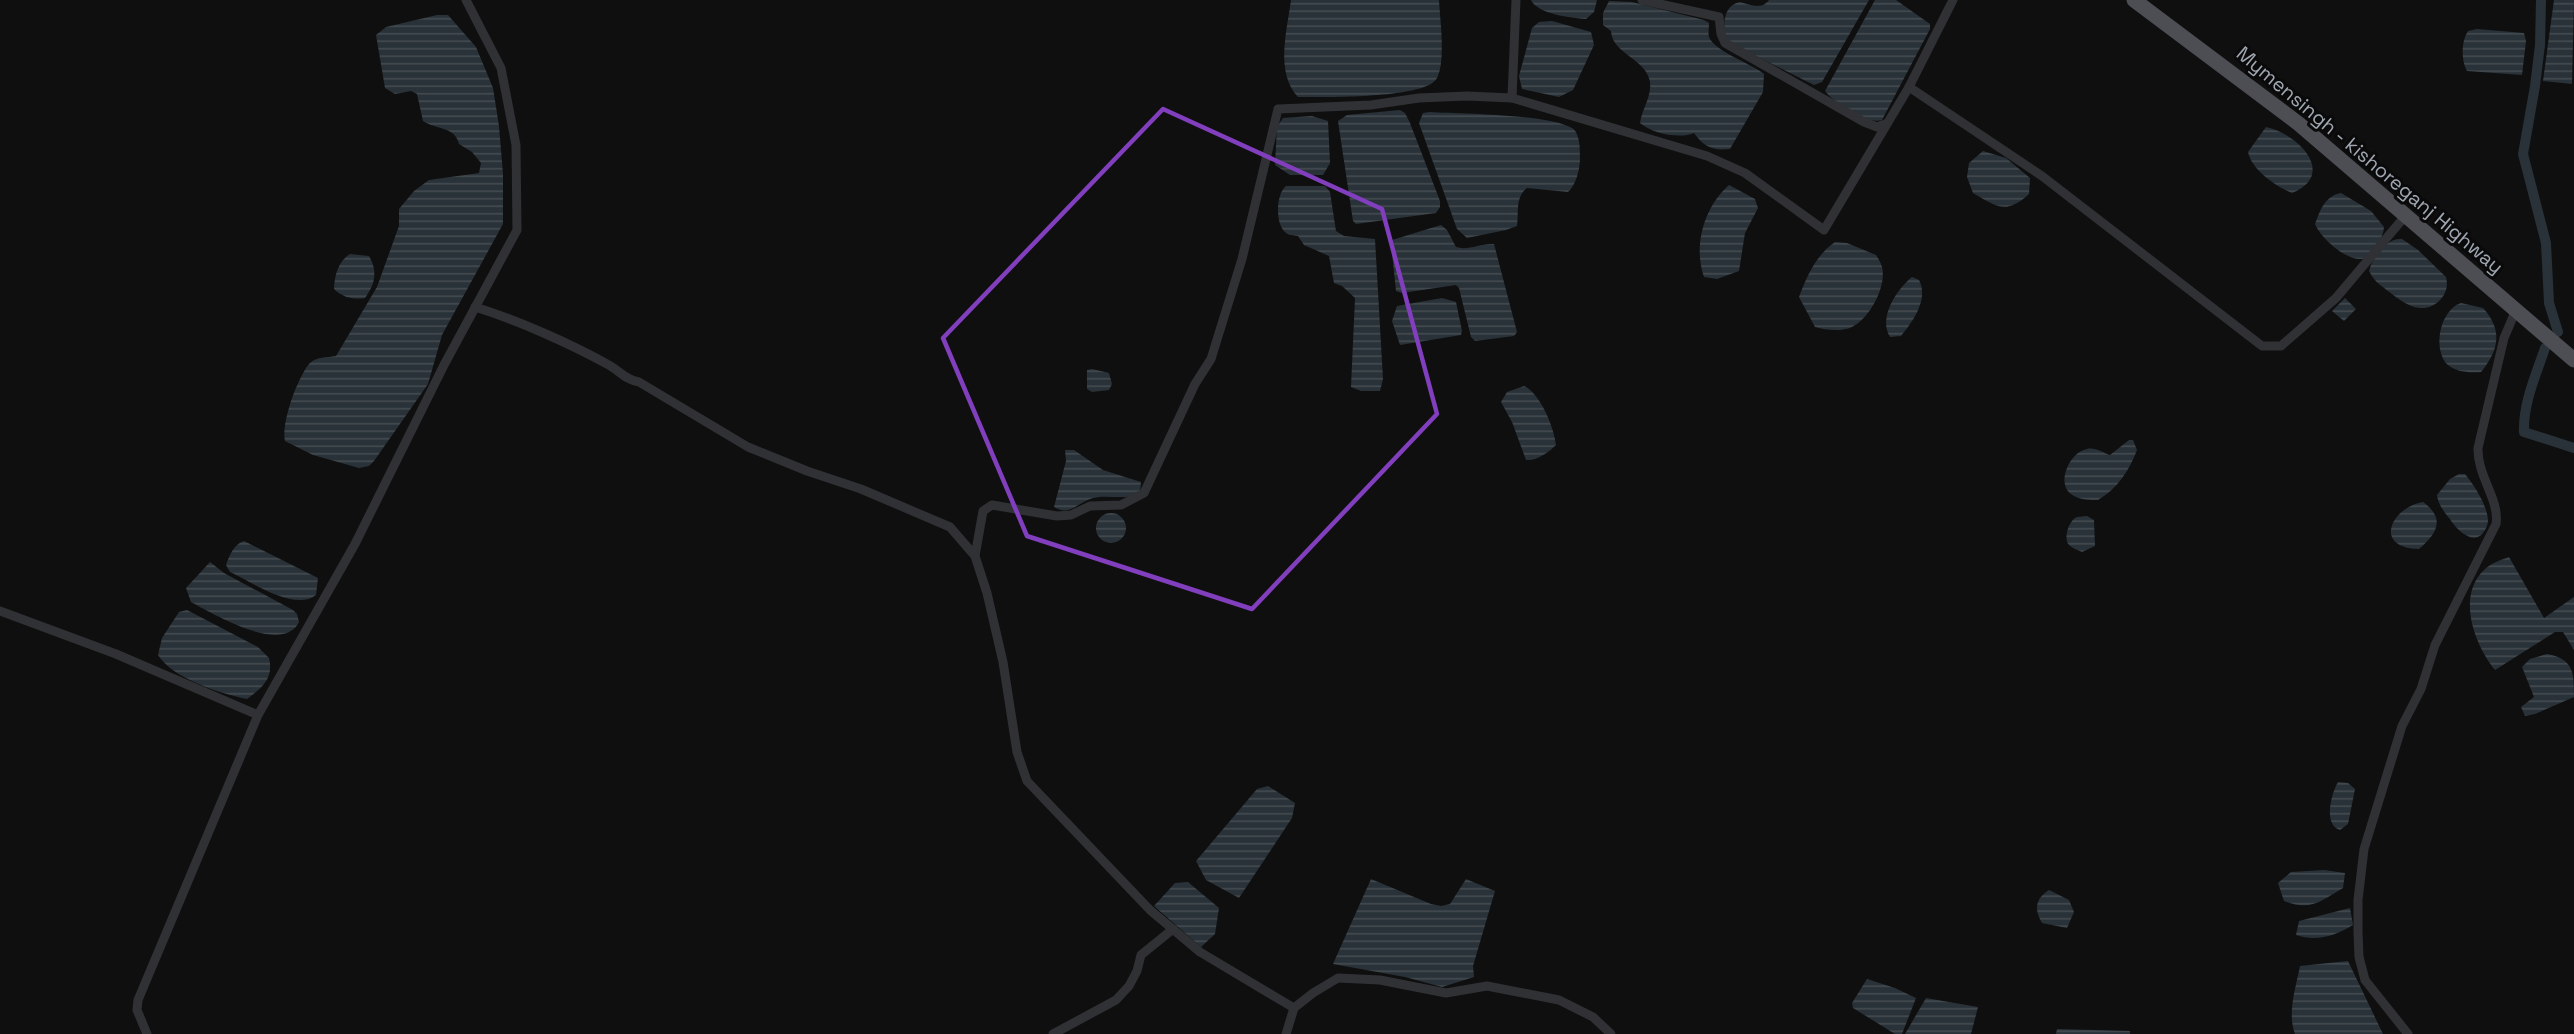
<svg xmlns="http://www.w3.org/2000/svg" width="2574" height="1034" font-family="'Space Grotesk',sans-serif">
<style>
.water{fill:url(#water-rules)}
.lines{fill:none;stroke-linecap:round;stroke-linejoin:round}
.canal{stroke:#293238;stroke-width:10}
.minor{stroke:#303135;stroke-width:9}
.primary{stroke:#4c4e54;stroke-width:15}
.marked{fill:none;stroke:#813ebd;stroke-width:4.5;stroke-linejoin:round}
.labels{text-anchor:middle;stroke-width:6;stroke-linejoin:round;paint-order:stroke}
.street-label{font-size:20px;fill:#a0a7b1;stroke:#0a0a0b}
</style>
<defs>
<pattern id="water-rules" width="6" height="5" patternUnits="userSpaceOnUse" patternTransform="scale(1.5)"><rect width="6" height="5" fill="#293238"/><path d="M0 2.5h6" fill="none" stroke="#454d52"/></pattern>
</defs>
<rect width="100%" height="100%" fill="#0f0f10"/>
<g class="water">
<path d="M1291,0H1439C1440,20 1446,61 1437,78C1427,99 1322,97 1298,97C1275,72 1287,31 1291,0Z"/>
<path d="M1531,0H1597L1594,12L1586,19C1572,18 1537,14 1531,0Z"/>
<path d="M1769,0H1869L1822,82L1814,85L1726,41C1723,26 1722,6 1740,2C1750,5 1762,10 1769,0Z"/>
<path d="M1875,0H1896L1930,24V29L1882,120C1867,125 1834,103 1825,91Z"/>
<path d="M2554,0H2574L2572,84L2543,81Z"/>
<path d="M1609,1L1632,2L1704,20L1709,23C1709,27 1708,33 1709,37C1714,51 1752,64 1764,74L1763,92L1730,149C1713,151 1704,147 1694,133C1680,139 1653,134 1640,123C1642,109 1652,96 1650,82C1646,58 1612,54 1611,31L1603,25V13Z"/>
<path d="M437,15H448L476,47L493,88L499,126L503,174V224L442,335L428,384L374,461L369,466L359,468L313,455L285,441C281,423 297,379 309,364C316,356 327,358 336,356L377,287L399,226V209L414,191L429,180L479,173L481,163L472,152L459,144C455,126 436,130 423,121L417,94L411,91L395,94L385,88L376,35L386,27Z"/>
<path d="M1552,21L1591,32L1594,45L1573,90L1559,97L1522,89L1519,76L1532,28L1539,22Z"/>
<path d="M2477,29L2524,33L2526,41L2522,75L2467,71C2461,61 2461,41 2468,31Z"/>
<path d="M1400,110L1405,113L1410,123L1440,201V207L1436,213L1356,224L1353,221L1338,121L1347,115Z"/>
<path d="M1430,112C1461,114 1549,114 1572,128C1580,133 1580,149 1580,158C1580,169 1576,185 1568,192L1527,188C1515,197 1519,212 1517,226L1506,230L1467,238L1457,229L1419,123L1423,113Z"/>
<path d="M1312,116L1328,121L1330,163L1323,175H1290L1275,165L1277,127L1283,118Z"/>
<path d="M2266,127C2297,133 2338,174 2292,193C2275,186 2252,170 2248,152Z"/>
<path d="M1983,151L2006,158L2030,178L2029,194C2006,215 1997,207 1973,193L1967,177L1969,163Z"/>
<path d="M1729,185L1755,199L1758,208L1745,233L1739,271L1717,279L1704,277C1693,246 1704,207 1729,185Z"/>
<path d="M1286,186H1325L1330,192L1336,231L1344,236L1375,239L1383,379L1380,391H1361L1351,387L1355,298L1342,286L1334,283L1329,256L1304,245L1298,236C1293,235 1289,236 1285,232C1275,223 1276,194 1286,186Z"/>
<path d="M2341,193L2371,211L2384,227C2383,238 2373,259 2360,259C2344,259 2321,238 2315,224C2320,210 2325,196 2341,193Z"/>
<path d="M1441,225L1447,230L1456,247C1469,251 1480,243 1494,244L1517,332L1514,336L1475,341L1471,337L1459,288L1456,285L1402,293L1396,291L1391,244L1392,240Z"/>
<path d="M2402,239L2418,250L2446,277C2448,285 2447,292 2441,299C2425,316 2407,306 2392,294C2382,286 2375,283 2369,271C2373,256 2386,238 2402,239Z"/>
<path d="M1835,242L1847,243L1876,255C1878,258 1881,263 1882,267C1887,287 1869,319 1852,327C1841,332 1826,330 1815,327L1799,297C1807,276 1816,255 1835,242Z"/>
<path d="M350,254L369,256C378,272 375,284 365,298C353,300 342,297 334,289C334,276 339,260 350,254Z"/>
<path d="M1912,277L1919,280C1929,299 1913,321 1901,336L1890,337C1878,318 1896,290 1912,277Z"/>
<path d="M1442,298L1456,302L1462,331L1461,335L1400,345L1392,321L1397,306Z"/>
<path d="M2345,298L2356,309L2344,321L2332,311Z"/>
<path d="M2461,303L2483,308C2503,330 2499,350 2481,372C2469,373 2453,372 2445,362C2433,344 2441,310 2461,303Z"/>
<path d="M1092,369L1109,373L1112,384L1109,390L1092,392L1087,389V370Z"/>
<path d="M1524,386C1540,393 1554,427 1556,445C1549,452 1537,461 1526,460L1512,422L1501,402L1507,392Z"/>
<path d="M2129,440H2133L2137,450C2129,471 2117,489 2098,500C2090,500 2081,500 2074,496C2054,486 2069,452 2087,449C2095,447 2103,453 2110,455Z"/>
<path d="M1065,450H1074L1103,470L1141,482L1140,493C1124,501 1109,494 1093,498C1078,502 1070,517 1054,507L1066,461Z"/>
<path d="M2459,474H2465C2474,485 2487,505 2488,520C2488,525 2486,529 2483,533C2473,546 2456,529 2450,519C2444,512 2438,504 2437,495L2450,479Z"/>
<path d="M2423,502C2446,519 2437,533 2419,549C2373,548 2390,508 2423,502Z"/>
<circle cx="1111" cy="528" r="15"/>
<path d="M2087,516L2094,520L2095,546L2082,552C2078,550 2072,548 2069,545C2063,538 2069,520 2077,517C2078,517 2086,516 2087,516Z"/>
<path d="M244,541L318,578L316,595C295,612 252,582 230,572L226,565C229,556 234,544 244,541Z"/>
<path d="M2509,557L2544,618L2574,597V650L2563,632H2555L2495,670C2475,645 2456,597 2484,570C2491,563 2501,560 2509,557Z"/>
<path d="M210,562L224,573L293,610L297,614L299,622C283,655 215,615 191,602L186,588Z"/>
<path d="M187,610L258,647L269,658C274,678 262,688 247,699C221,694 172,678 158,655L162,638L179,612Z"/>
<path d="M2547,654C2574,659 2574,673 2574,697L2535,714L2525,716L2521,707L2534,697L2522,667L2530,659Z"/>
<path d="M2338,782L2348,783L2355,789L2348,824L2340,830C2323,825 2331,794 2338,782Z"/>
<path d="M1268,786L1295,803L1292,818L1239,898L1206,880L1196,861L1257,789Z"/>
<path d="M2324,870L2345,873L2343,888C2320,902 2310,911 2284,901L2278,883L2291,872Z"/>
<path d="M1371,879L1431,904L1441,906L1450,904L1466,879L1495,891L1473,966L1474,977L1442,987L1405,977L1333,964Z"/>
<path d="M1188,882L1219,908L1215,934L1201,947L1154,906L1175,883Z"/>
<path d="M2049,890L2069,900L2074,912L2067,928L2042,923C2034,909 2035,899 2049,890Z"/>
<path d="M2350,908L2353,925C2335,936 2316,942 2296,935L2299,921Z"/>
<path d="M2348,961L2383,1034H2295C2287,1013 2296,987 2300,966Z"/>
<path d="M1867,979L1895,988L1916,998L1902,1034H1895L1853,1008L1852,1003Z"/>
<path d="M1926,998L1978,1007L1971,1034H1905Z"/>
<path d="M2057,1029L2130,1031V1034H2056Z"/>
</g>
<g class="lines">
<g class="canal">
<path d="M2541,0L2540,45L2535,86L2523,154L2546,243L2549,303L2558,332"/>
<path d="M2545,348C2536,375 2523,403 2524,432L2574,448"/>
</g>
<g class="minor">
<path d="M1516,0L1512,98L1707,156L1745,173L1824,230L1909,87"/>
<path d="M1642,0L1719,17L1721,34L1725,43L1864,122L1877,127L1885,124"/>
<path d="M1953,0L1909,87L2042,176L2262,346H2281L2336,298L2406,215"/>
<path d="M475,307C517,320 569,343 607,364C619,370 625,380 639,382L748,447L807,471L861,489L950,527L975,556L987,593L1003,662L1017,752L1027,781L1150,910L1200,952L1294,1008L1313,993L1338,978L1380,980L1446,993L1487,986L1559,1000L1593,1017L1611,1034"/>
<path d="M975,556L983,511L992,505L1057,516L1071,515L1090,506L1121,505L1144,493L1195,384L1211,359L1242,259L1278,109L1371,105L1419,98L1467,96L1512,98"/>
<path d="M0,611L116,654L258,715"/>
<path d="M147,1034L137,1010L138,1000L258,715L355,544L444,365L517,230L516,145L501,68L466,0"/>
<path d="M1053,1034L1116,1000L1129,986L1137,971L1141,955L1173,929"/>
<path d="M1286,1034L1294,1008"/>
<path d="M2408,1034L2365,980L2359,957L2358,932V900L2364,849L2402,726L2421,689L2435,645L2496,524C2500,500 2477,476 2478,448L2504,338L2516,310"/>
</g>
<path class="primary" d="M2134,0L2299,124L2574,360"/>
</g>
<path class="marked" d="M1163,109L1382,209L1437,414L1252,609L1027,536L943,338Z"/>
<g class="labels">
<g class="street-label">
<text transform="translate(2370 160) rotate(40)" y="7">Mymensingh - kishoreganj Highway</text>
</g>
</g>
</svg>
